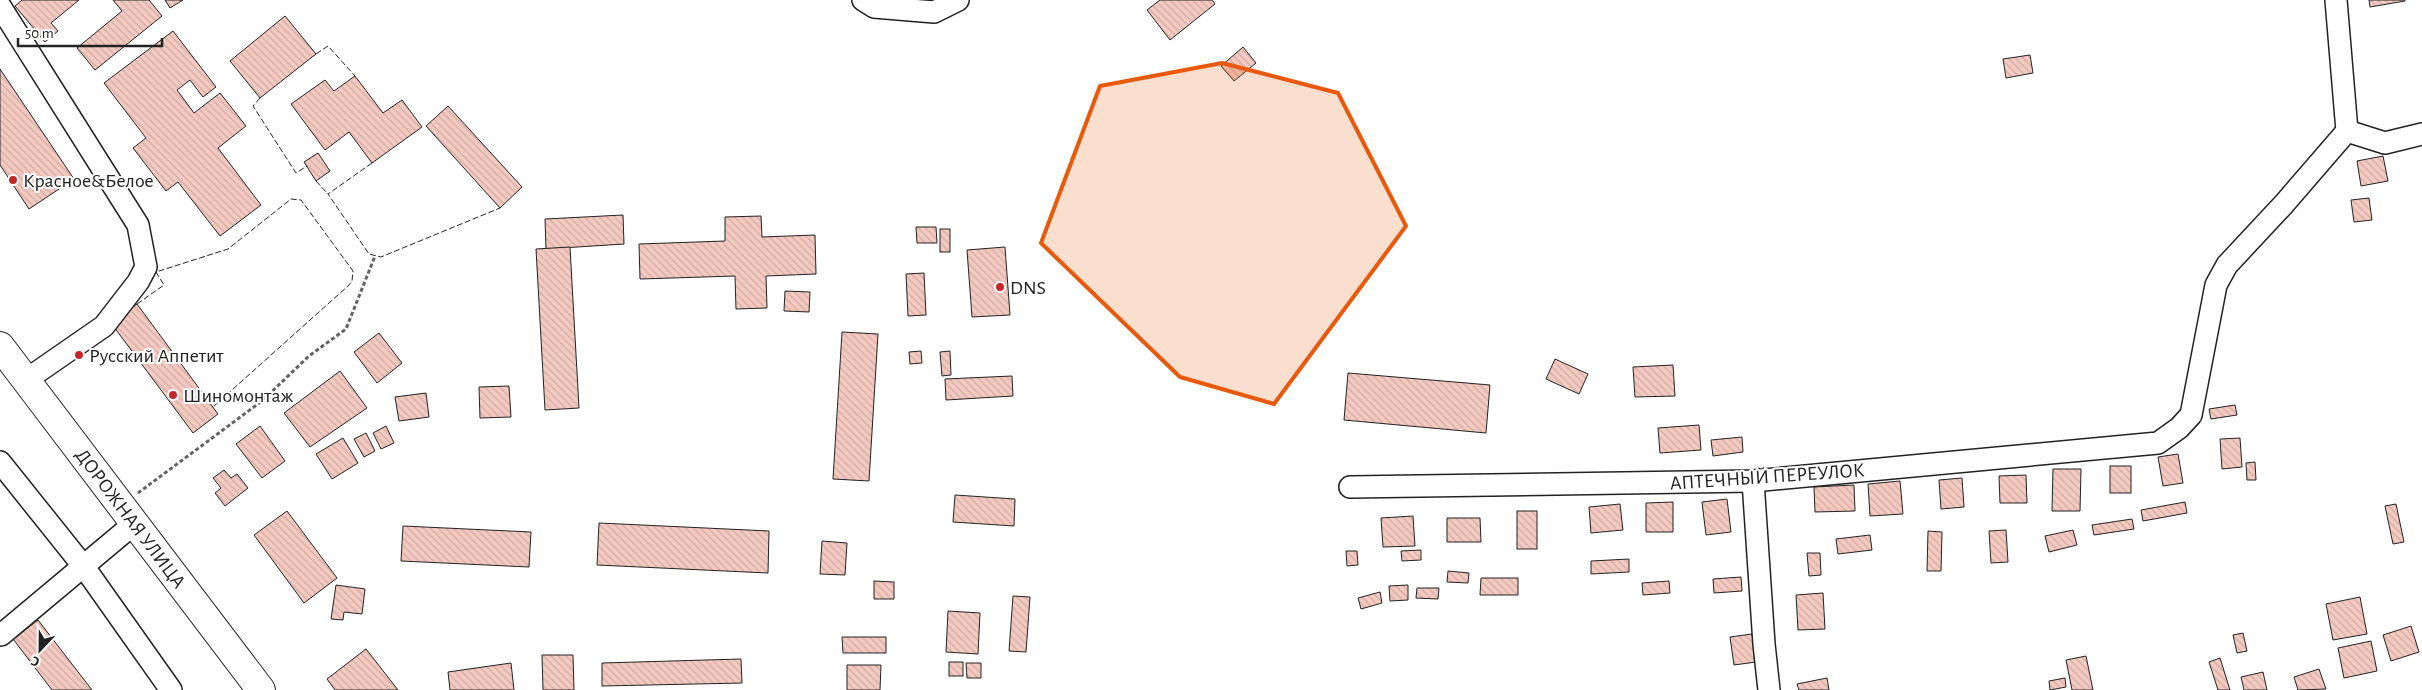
<svg xmlns="http://www.w3.org/2000/svg" width="2422" height="690" font-family="'Alegreya Sans',sans-serif">
<style>
.building{fill:url(#building-back-hatch);stroke:#222}
.lines{fill:none;stroke-linecap:round;stroke-linejoin:round}
.minor-casing{stroke:#222;stroke-width:24}
.major-casing{stroke:#222;stroke-width:30}
.path{stroke:#646464;stroke-width:3;stroke-dasharray:4 2.5;stroke-linecap:butt}
.minor{stroke:#fff;stroke-width:21}
.major{stroke:#fff;stroke-width:28}
.fence{stroke:#222;stroke-width:1;stroke-dasharray:6 2.5;stroke-linecap:butt}
.marked{fill:#e8590c;fill-opacity:0.2;stroke:#e8590c;stroke-width:4;stroke-linejoin:round}
.poi-dot{fill:#c62828;stroke:#fff;stroke-width:2}
.labels{text-anchor:middle;stroke-width:4;stroke-linejoin:round;paint-order:stroke}
.poi-label{font-size:20px;fill:#222;stroke:#fff;text-anchor:start}
.street-label{font-size:20px;fill:#222;stroke:#fff}
</style>
<defs>
<pattern id="building-back-hatch" width="6" height="6" patternUnits="userSpaceOnUse" patternTransform="scale(1.25)"><rect width="6" height="6" fill="#f3c9c0"/><path d="M-1 5l2 2M0 0l6 6M5-1l2 2" fill="none" stroke="#d0aca5"/></pattern>
</defs>
<rect width="100%" height="100%" fill="#fff"/>
<g class="building">
<path d="M22,0H79L51,23L58,31L45,42L15,6Z"/>
<path d="M113,0H149L162,16L95,70L77,48L122,11Z"/>
<path d="M165,0H183L170,8Z"/>
<path d="M1160,0H1212L1215,4L1170,40L1147,10Z"/>
<path d="M2369,0H2405V1L2370,7Z"/>
<path d="M285,16L316,54L260,98L230,61Z"/>
<path d="M173,31L216,87L203,97L190,80L177,90L194,113L220,93L246,126L218,148L261,205L220,236L178,182L166,191L133,148L146,138L104,83Z"/>
<path d="M1243,47L1256,63L1234,81L1221,66Z"/>
<path d="M2030,55L2033,73L2006,78L2003,59Z"/>
<path d="M0,69L74,179L29,209L0,165Z"/>
<path d="M355,76L383,113L402,100L422,127L372,163L349,132L325,150L291,104L325,80L334,91Z"/>
<path d="M448,106L522,187L500,208L426,126Z"/>
<path d="M318,153L330,171L316,181L304,162Z"/>
<path d="M2383,156L2388,181L2361,186L2357,161Z"/>
<path d="M2369,198L2372,220L2354,222L2351,200Z"/>
<path d="M623,215L624,244L546,249L545,219Z"/>
<path d="M761,216L762,237L815,235L816,274L766,276L767,308L736,309L735,276L640,279L639,244L725,241V217Z"/>
<path d="M916,227H936L937,243H917Z"/>
<rect x="940" y="229" width="10" height="23"/>
<path d="M570,247L579,408L545,410L536,249Z"/>
<path d="M1005,247L1010,315L972,317L967,250Z"/>
<path d="M924,273L926,315L908,316L906,274Z"/>
<path d="M785,291L810,292L809,312L784,311Z"/>
<path d="M137,304L218,414L193,433L111,323Z"/>
<path d="M842,332L878,334L869,481L833,479Z"/>
<path d="M379,333L402,363L377,383L354,352Z"/>
<path d="M921,351L922,363L910,364L909,352Z"/>
<path d="M950,351L951,375L942,376L940,352Z"/>
<path d="M1555,359L1588,374L1579,394L1546,379Z"/>
<path d="M1673,365L1675,396L1635,397L1633,367Z"/>
<path d="M340,371L367,408L310,447L284,413Z"/>
<path d="M1348,373L1490,385L1486,433L1344,420Z"/>
<path d="M1012,376L1013,396L946,400L945,379Z"/>
<path d="M509,386L511,417L480,418L479,387Z"/>
<path d="M426,393L429,417L399,421L395,397Z"/>
<path d="M2235,405L2237,415L2211,419L2209,409Z"/>
<path d="M1699,425L1701,450L1660,453L1658,428Z"/>
<path d="M260,426L285,461L262,478L236,444Z"/>
<path d="M386,426L394,443L381,449L373,433Z"/>
<path d="M366,433L375,451L364,457L354,439Z"/>
<path d="M1742,437L1743,452L1713,456L1711,440Z"/>
<path d="M343,438L358,463L332,479L316,454Z"/>
<path d="M2240,438L2242,467L2222,469L2220,439Z"/>
<path d="M2178,454L2183,483L2163,486L2158,457Z"/>
<path d="M2255,462L2256,480H2247L2246,463Z"/>
<rect x="2110" y="466" width="21" height="27"/>
<path d="M2053,469H2081L2080,511H2052Z"/>
<path d="M224,470L231,478L237,474L248,488L225,506L215,493L221,488L213,478Z"/>
<path d="M2026,475L2027,503H2000L1999,476Z"/>
<path d="M1962,478L1964,507L1941,509L1939,480Z"/>
<path d="M1900,481L1903,514L1870,516L1868,484Z"/>
<path d="M1854,485L1855,511L1815,512L1814,487Z"/>
<path d="M955,495L1015,499L1014,526L953,522Z"/>
<path d="M1727,499L1731,532L1706,535L1702,502Z"/>
<path d="M1673,502V532H1646V503Z"/>
<path d="M2185,502L2187,513L2143,521L2141,510Z"/>
<path d="M1620,504L1623,530L1591,533L1589,507Z"/>
<path d="M2396,504L2404,542L2393,544L2385,506Z"/>
<path d="M287,511L337,578L304,603L254,535Z"/>
<rect x="1517" y="511" width="20" height="38"/>
<path d="M1413,516L1415,546L1383,547L1381,518Z"/>
<path d="M1447,518H1480L1481,542H1447Z"/>
<path d="M2132,519L2134,529L2094,535L2092,525Z"/>
<path d="M599,523L769,531L768,573L597,565Z"/>
<path d="M403,526L531,532L529,567L401,561Z"/>
<path d="M2006,530L2008,562L1991,563L1989,531Z"/>
<path d="M2073,530L2077,545L2049,552L2045,536Z"/>
<path d="M1928,531L1942,532L1941,571H1927Z"/>
<path d="M1870,535L1872,550L1838,554L1836,539Z"/>
<path d="M822,541L847,543L845,575L820,574Z"/>
<path d="M1421,550V560L1402,561L1401,551Z"/>
<path d="M1346,551H1357L1358,565L1347,566Z"/>
<path d="M1807,553H1820L1821,575L1809,576Z"/>
<path d="M1629,559V572L1591,574V561Z"/>
<path d="M1448,571L1469,573L1468,583L1447,582Z"/>
<path d="M1741,577L1742,591L1714,593L1713,579Z"/>
<path d="M1481,578H1518V595H1480Z"/>
<path d="M874,581L894,582V599H874Z"/>
<path d="M1669,581L1670,593L1643,595L1642,583Z"/>
<path d="M336,585L365,589L362,614L344,612L343,620L331,619Z"/>
<path d="M1408,585V600L1390,601L1389,586Z"/>
<path d="M1417,588H1439L1438,599L1416,598Z"/>
<path d="M1380,592L1382,603L1361,609L1358,598Z"/>
<path d="M1823,593L1825,629L1798,630L1796,595Z"/>
<path d="M1013,596L1030,597L1026,652L1009,651Z"/>
<path d="M2360,597L2367,634L2333,640L2326,604Z"/>
<path d="M948,611L980,613L978,654L946,652Z"/>
<path d="M38,620L92,690H52L13,639Z"/>
<path d="M2411,626L2419,652L2391,661L2383,635Z"/>
<path d="M2243,633L2247,651L2237,653L2233,635Z"/>
<path d="M1752,634L1756,662L1734,665L1730,637Z"/>
<path d="M842,637H886V653H843Z"/>
<path d="M2371,641L2377,671L2344,678L2338,648Z"/>
<path d="M366,649L398,690H335L327,679Z"/>
<path d="M542,655H573L574,690H543Z"/>
<path d="M2086,656L2093,690H2072L2066,660Z"/>
<path d="M2220,658L2230,690H2218L2209,662Z"/>
<path d="M741,659L742,683L602,686V663Z"/>
<rect x="949" y="662" width="14" height="14"/>
<path d="M511,663L514,690H450L448,672Z"/>
<path d="M966,663H981V678H967Z"/>
<path d="M847,665H881L880,690H847Z"/>
<path d="M2319,669L2326,689L2298,690L2294,677Z"/>
<path d="M2263,672L2267,690H2244L2241,677Z"/>
<path d="M1827,678L1829,690H1799L1797,684Z"/>
<path d="M2065,678L2066,687L2050,690L2049,681Z"/>
</g>
<g class="lines">
<defs>
<g id="minor">
<path d="M863,0L874,7L934,12L958,0"/>
<path d="M2336,0L2347,131L2385,143L2422,134"/>
<path d="M0,6L138,225L146,267L138,282L104,326L26,380"/>
<path d="M0,462L84,567L171,690"/>
<path d="M1753,481L1764,644L1769,690"/>
<path d="M1350,487L1753,481L2158,443L2179,428L2191,415L2216,285L2227,265L2284,204L2347,131"/>
<path d="M1,635L135,523"/>
</g>
<path id="major" d="M0,346L261,690"/>
</defs>
<use href="#minor" class="minor-casing"/>
<use href="#major" class="major-casing"/>
<path class="path" d="M138,493L262,401L309,356L346,329L375,256"/>
<use href="#minor" class="minor"/>
<use href="#major" class="major"/>
<g class="fence">
<path d="M316,54L328,46L355,76"/>
<path d="M260,98L253,106L296,173L307,166"/>
<path d="M372,163L328,194L369,254L381,257L500,208"/>
<path d="M316,181L328,194"/>
<path d="M137,304L164,285L156,272L228,249L291,199L301,200L353,271L352,281L348,286L213,407"/>
</g>
</g>
<path class="marked" d="M1222,63L1338,93L1406,226L1274,404L1180,377L1041,243L1100,86Z"/>
<g class="poi-dot">
<circle cx="13" cy="180" r="5"/>
<circle cx="1000" cy="287" r="5"/>
<circle cx="79" cy="355" r="5"/>
<circle cx="173" cy="395" r="5"/>
</g>
<g class="labels">
<g class="poi-label">
<text x="23" y="187">Красное&amp;Белое</text>
<text x="1010" y="294">DNS</text>
<text x="89" y="362">Русский Аппетит</text>
<text x="183" y="402">Шиномонтаж</text>
</g>
<g class="street-label">
<text transform="translate(1767 476) rotate(-4)" y="7">АПТЕЧНЫЙ ПЕРЕУЛОК</text>
<text transform="translate(131 518) rotate(53)" y="7">ДОРОЖНАЯ УЛИЦА</text>
</g>
</g>
<g transform="translate(40 650) rotate(202)" stroke="#ffffff" stroke-width="4" paint-order="stroke">
<path d="M0-4L9 19L0 12L-9 19Z" fill="#222222"/>
<text y="-8" font-size="14" font-weight="bold" text-anchor="middle" fill="#222222">С</text>
</g>
<path d="M18 38v8h144v-8" fill="none" stroke="#222222" stroke-width="2.5"/>
<text x="25" y="38" font-size="15" fill="#222222" stroke="#ffffff" stroke-width="4" paint-order="stroke">50 m</text>
</svg>
